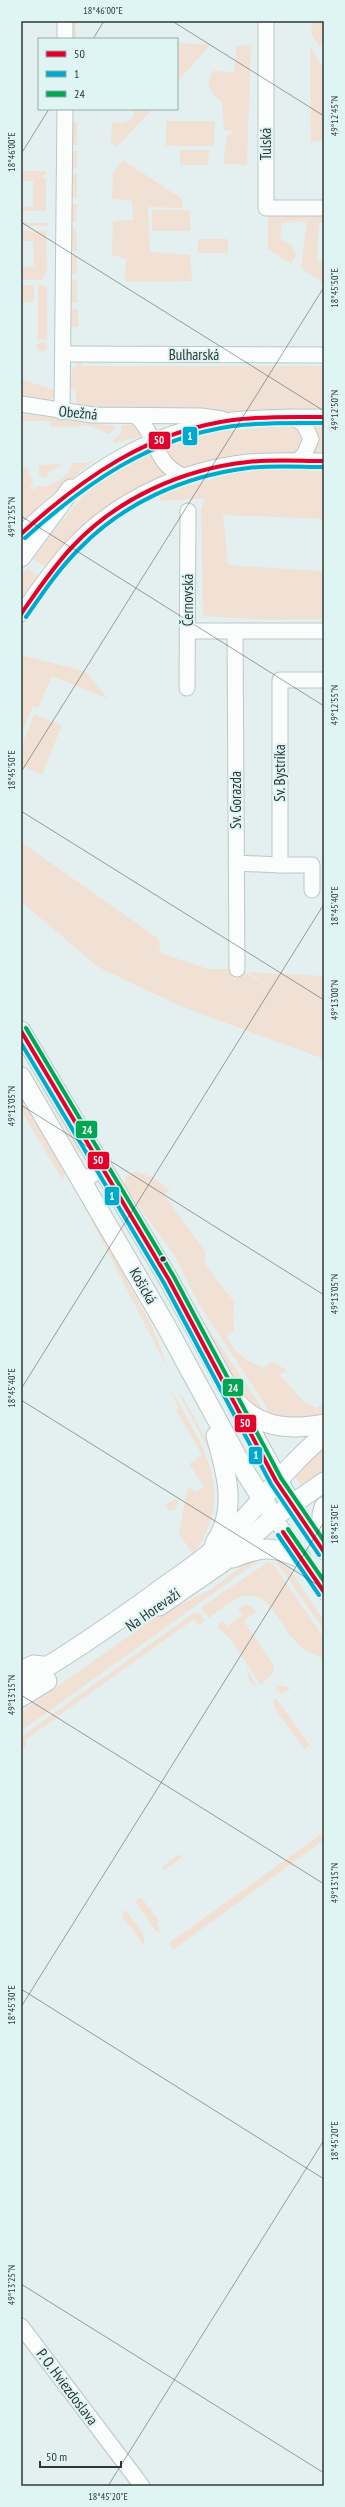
<svg xmlns="http://www.w3.org/2000/svg" width="345" height="2507" font-family="'PT Sans Narrow',sans-serif">
<style>
.green{fill:#f1e1d4}
.lines{fill:none;stroke-linecap:round;stroke-linejoin:round}
.minor-casing{stroke:#bcc7c6;stroke-width:17}
.major-casing{stroke:#bcc7c6;stroke-width:21}
.minor{stroke:#fbfdfd;stroke-width:15}
.major{stroke:#fbfdfd;stroke-width:19}
.bus-1-casing{stroke:#def5f4;stroke-width:7}
.bus-2-casing{stroke:#def5f4;stroke-width:7}
.bus-3-casing{stroke:#def5f4;stroke-width:7}
.bus-1{stroke:#e4002b;stroke-width:4}
.bus-2{stroke:#00a9ce;stroke-width:4}
.bus-3{stroke:#00a651;stroke-width:4}
.ticks{fill:none;stroke:#2e3737;stroke-width:1;stroke-opacity:0.45}
.bus-dot{fill:#2e3737;stroke:#def5f4;stroke-width:1.5}
.labels{text-anchor:middle;stroke-width:4;stroke-linejoin:round;paint-order:stroke}
.street-label{font-size:15px;fill:#2e3737;stroke:#def5f4}
.line-badge{stroke:#def5f4;stroke-width:1.5}
.badge-label{font-size:11px;text-anchor:middle;font-weight:bold;fill:#fff}
.neatline{fill:none;stroke:#2e3737;stroke-width:1.5}
.ticks-label{font-size:10px;text-anchor:middle;fill:#2e3737}
</style>
<rect width="100%" height="100%" fill="#e3f0ef"/>
<g class="green">
<path d="M312,21H324V46H319L311,34Z"/>
<rect x="71" y="22" width="5" height="17"/>
<path d="M177,43L211,44L177,82Z"/>
<path d="M251,45L247,165L223,164L227,136L232,133L231,131L224,130L222,102L216,98L208,85L212,71L234,72L237,46Z"/>
<path d="M310,46L324,69V140L311,142Z"/>
<path d="M134,109H152L117,147L111,142L112,122L124,123L133,118Z"/>
<path d="M166,121H215L214,146H166Z"/>
<rect x="71" y="122" width="6" height="23"/>
<path d="M180,150H209L208,165H180Z"/>
<rect x="71" y="151" width="6" height="17"/>
<path d="M123,160L182,199L183,208L148,207L150,252L190,255L192,281L125,282L126,259L112,255L113,221L133,220L132,201L112,199L113,173Z"/>
<path d="M21,171H46V175H43L42,177L46,178V211H21V207L33,206V181H21Z"/>
<rect x="71" y="174" width="6" height="24"/>
<path d="M71,204H77L76,221L71,222Z"/>
<rect x="152" y="210" width="38" height="21"/>
<path d="M268,210L324,211V223H319L317,261L324,262V284L301,268L307,221L282,223L280,238L293,247L296,255L291,264L268,249Z"/>
<path d="M21,223H49L47,226H21Z"/>
<path d="M71,228H76L77,251H71Z"/>
<path d="M21,231H46L47,269L43,280H21V267L34,266L33,241H21Z"/>
<rect x="198" y="239" width="30" height="14"/>
<rect x="71" y="256" width="6" height="18"/>
<rect x="71" y="280" width="6" height="23"/>
<rect x="21" y="285" width="13" height="17"/>
<path d="M38,285H44L47,288V340H38Z"/>
<rect x="71" y="309" width="7" height="18"/>
<circle cx="42" cy="347" r="5"/>
<path d="M82,362V366H324V408L231,414L80,408L77,405L75,389L71,388C72,377 69,365 82,362Z"/>
<path d="M21,379L57,391V393L49,401L21,398Z"/>
<path d="M25,414L110,425L114,426L115,429L108,434L90,426L51,427L50,421H22L21,441V416Z"/>
<path d="M122,425H136L141,434L139,437L114,443L113,441L121,433Z"/>
<path d="M294,425L300,426L304,436L297,453L292,454L184,469L178,468L163,447L212,432Z"/>
<path d="M324,426V455H312L313,427Z"/>
<path d="M152,452L168,475L120,498L90,521L46,567L33,559C73,506 89,480 152,452Z"/>
<path d="M95,460L41,503L26,521H21L23,468L27,467L33,482L30,486L34,490L38,486C49,489 72,476 72,463H86Z"/>
<path d="M61,464L62,468L59,466L47,473L49,476L45,478L39,476V465Z"/>
<path d="M275,467L324,469V519L223,515L228,565L324,571V619L269,620L203,616L201,509L205,498L161,501L158,494L234,473Z"/>
<path d="M27,568L39,576L21,602V576Z"/>
<path d="M21,655L85,671L108,699L52,676L38,708L33,706L21,735Z"/>
<path d="M34,714L62,725L42,775L21,766V748Z"/>
<path d="M21,842L159,939L160,953L208,969H240L290,1001L247,972L324,976V1059L180,1006L98,967L24,904L21,906Z"/>
<path d="M27,1056L84,1150L82,1154L78,1152L25,1059Z"/>
<path d="M21,1100L63,1162L65,1169L63,1181L21,1110Z"/>
<path d="M135,1171L154,1178L170,1190L164,1195L205,1251V1264L235,1303L233,1312L234,1330L227,1336C235,1354 245,1360 263,1368L272,1362L287,1370L280,1375L304,1402L316,1408L324,1404V1415L307,1420L269,1417L266,1406L200,1306L175,1256L124,1186L126,1177Z"/>
<path d="M91,1214L152,1326L168,1369L91,1220Z"/>
<path d="M195,1308L262,1408L264,1413L247,1404L211,1344Z"/>
<path d="M170,1391H172C203,1447 238,1493 193,1554L179,1534L187,1490L190,1488L195,1492L204,1487L189,1464L202,1455L176,1410L179,1407Z"/>
<path d="M178,1392L183,1397L212,1451V1456Z"/>
<path d="M324,1448V1475L301,1485L294,1475L308,1460Z"/>
<path d="M175,1499H179L175,1510L169,1511L165,1506Z"/>
<path d="M265,1556L21,1731V1712L157,1616L210,1590L246,1563Z"/>
<path d="M268,1562L274,1565L324,1638L323,1658C315,1655 307,1652 301,1647C280,1631 270,1581 234,1600C226,1604 217,1612 209,1618L203,1611V1606Z"/>
<path d="M279,1562L290,1570L324,1621V1625L322,1627L277,1563Z"/>
<path d="M244,1605L253,1606L252,1609L257,1611L244,1621L274,1666L273,1673L261,1685L230,1639L217,1627L222,1620L227,1626L242,1615L238,1609Z"/>
<path d="M195,1612L201,1614L205,1621L199,1625L194,1619L25,1740L27,1747L21,1748V1738L25,1734Z"/>
<path d="M246,1667L257,1687L250,1682Z"/>
<path d="M278,1685L291,1688L281,1695L278,1690L274,1693Z"/>
<path d="M276,1698L310,1745L304,1749L275,1709L273,1700Z"/>
<path d="M324,1832V1840L173,1950L169,1943Z"/>
<path d="M179,1854L182,1857L164,1870L162,1867Z"/>
<path d="M141,1897L159,1921L156,1923L161,1933L156,1931L135,1902Z"/>
<path d="M125,1909L142,1932L145,1941L143,1945L133,1930L122,1918Z"/>
</g>
<g class="lines">
<defs>
<g id="minor">
<path d="M65,21V39"/>
<path d="M266,21V208H324"/>
<path d="M64,354L324,355"/>
<path d="M21,404L93,415L201,416L222,419"/>
<path d="M62,412L65,109"/>
<path d="M136,416C158,436 153,463 183,476"/>
<path d="M292,417L304,424L311,439L304,455L297,461"/>
<path d="M21,534C82,476 147,430 233,420C263,417 294,417 324,417"/>
<path d="M21,614C38,590 54,566 74,545C119,498 184,469 248,462C273,460 299,461 324,461"/>
<path d="M187,631H324"/>
<path d="M235,631L237,969"/>
<path d="M187,688L188,511"/>
<path d="M236,863L280,865V680H324"/>
<path d="M280,865H312V890"/>
<path d="M82,1181L102,1169"/>
<path d="M291,1504L324,1552"/>
<path d="M274,1517L324,1592"/>
<path d="M21,1669L33,1663L52,1665"/>
<path d="M21,2326L142,2486"/>
</g>
<g id="major">
<path d="M21,557L71,489"/>
<path d="M21,1031L169,1280L291,1504"/>
<path d="M21,1077L165,1324L247,1475L274,1517"/>
<path d="M237,1403C261,1429 292,1430 324,1424"/>
<path d="M324,1507L322,1515L324,1533"/>
<path d="M215,1543C238,1510 226,1471 216,1436"/>
<path d="M233,1558C262,1546 272,1546 301,1558"/>
<path d="M159,1606L223,1562L274,1517L324,1482"/>
<path d="M21,1682C69,1655 113,1624 157,1592C177,1577 200,1563 218,1546C255,1511 284,1468 324,1435"/>
<path d="M21,1697L47,1681"/>
</g>
</defs>
<use href="#minor" class="minor-casing"/>
<use href="#major" class="major-casing"/>
<use href="#minor" class="minor"/>
<use href="#major" class="major"/>
<defs>
<g id="bus-1">
<path d="M21,534C82,478 149,431 233,420C263,416 294,417 324,417"/>
<path d="M21,614C37,591 53,567 73,546C118,498 183,469 248,462C273,459 299,461 324,461"/>
<path d="M21,1031L169,1280L276,1481L324,1552"/>
<path d="M283,1532L324,1592"/>
</g>
<g id="bus-2">
<path d="M25,538C86,483 150,438 233,426C263,422 294,423 324,423"/>
<path d="M26,617C42,594 58,570 78,550C123,503 184,476 248,468C273,465 299,467 324,467"/>
<path d="M21,1043L164,1283L271,1484L319,1555"/>
<path d="M278,1535L319,1595"/>
</g>
<g id="bus-3">
<path d="M26,1028L174,1277L281,1478L324,1541"/>
<path d="M288,1529L324,1581"/>
</g>
</defs>
<use href="#bus-1" class="bus-1-casing"/>
<use href="#bus-2" class="bus-2-casing"/>
<use href="#bus-3" class="bus-3-casing"/>
<use href="#bus-1" class="bus-1"/>
<use href="#bus-2" class="bus-2"/>
<use href="#bus-3" class="bus-3"/>
</g>
<path class="ticks" d="M172,21L324,116M93,39L104,21M21,154L49,109M21,222L324,411M21,516L324,706M21,772L324,287M21,811L324,1000M21,1105L324,1295M21,1389L324,904M21,1400L324,1589M21,1695L324,1884M21,1989L324,2179M21,2007L324,1522M21,2284L324,2473M108,2486L324,2140"/>
<circle class="bus-dot" cx="163" cy="1259" r="3.5"/>
<g class="labels">
<g class="street-label">
<text transform="translate(266 144) rotate(-90)" y="5">Tulská</text>
<text x="194" y="360">Bulharská</text>
<text transform="translate(78 413) rotate(5)" y="5">Obežná</text>
<text transform="translate(188 600) rotate(-90)" y="5">Černovská</text>
<text transform="translate(280 773) rotate(-90)" y="5">Sv. Bystríka</text>
<text transform="translate(236 800) rotate(-90)" y="5">Sv. Gorazda</text>
<text transform="translate(143 1286) rotate(60)" y="5">Košická</text>
<text transform="translate(153 1610) rotate(-35)" y="5">Na Horevaží</text>
<text transform="translate(67 2387) rotate(53)" y="5">P. O. Hviezdoslava</text>
</g>
</g>
<g class="line-badge">
<rect x="182" y="426" width="16" height="20" rx="4" fill="#00a9ce"/>
<rect x="148" y="431" width="23" height="19" rx="4" fill="#e4002b"/>
<rect x="75" y="1120" width="23" height="19" rx="4" fill="#00a651"/>
<rect x="87" y="1151" width="23" height="19" rx="4" fill="#e4002b"/>
<rect x="104" y="1186" width="16" height="20" rx="4" fill="#00a9ce"/>
<rect x="222" y="1378" width="22" height="19" rx="4" fill="#00a651"/>
<rect x="234" y="1414" width="23" height="19" rx="4" fill="#e4002b"/>
<rect x="248" y="1446" width="15" height="19" rx="4" fill="#00a9ce"/>
</g>
<g class="badge-label">
<text x="190" y="440">1</text>
<text x="159" y="444">50</text>
<text x="87" y="1134">24</text>
<text x="98" y="1164">50</text>
<text x="112" y="1200">1</text>
<text x="233" y="1392">24</text>
<text x="245" y="1427">50</text>
<text x="256" y="1459">1</text>
</g>
<rect width="345" height="2507" fill="none" stroke="#def5f4" stroke-width="44"/>
<rect x="38" y="38" width="140" height="72" fill="#def5f4" stroke="#98a9a8"/>
<rect x="46" y="51" width="20" height="6" fill="#e4002b" stroke="#98a9a8"/>
<text x="74" y="58" font-size="12" fill="#2e3737">50</text>
<rect x="46" y="71" width="20" height="6" fill="#00a9ce" stroke="#98a9a8"/>
<text x="74" y="78" font-size="12" fill="#2e3737">1</text>
<rect x="46" y="91" width="20" height="6" fill="#00a651" stroke="#98a9a8"/>
<text x="74" y="98" font-size="12" fill="#2e3737">24</text>
<path d="M40 2461v6h81v-6" fill="none" stroke="#2e3737" stroke-width="2"/>
<text x="46" y="2461" font-size="12" fill="#2e3737" stroke="#def5f4" stroke-width="3" paint-order="stroke">50 m</text>
<rect x="22" y="22" width="301" height="2463" class="neatline"/>
<g class="ticks-label">
<text x="103" y="14">18°46'00"E</text>
<text transform="translate(334 116) rotate(-90)" y="4">49°12'45"N</text>
<text transform="translate(11 152) rotate(-90)" y="4">18°46'00"E</text>
<text transform="translate(334 288) rotate(-90)" y="4">18°45'50"E</text>
<text transform="translate(334 410) rotate(-90)" y="4">49°12'50"N</text>
<text transform="translate(11 517) rotate(-90)" y="4">49°12'55"N</text>
<text transform="translate(334 705) rotate(-90)" y="4">49°12'55"N</text>
<text transform="translate(11 770) rotate(-90)" y="4">18°45'50"E</text>
<text transform="translate(334 906) rotate(-90)" y="4">18°45'40"E</text>
<text transform="translate(334 1000) rotate(-90)" y="4">49°13'00"N</text>
<text transform="translate(11 1106) rotate(-90)" y="4">49°13'05"N</text>
<text transform="translate(334 1294) rotate(-90)" y="4">49°13'05"N</text>
<text transform="translate(11 1388) rotate(-90)" y="4">18°45'40"E</text>
<text transform="translate(334 1524) rotate(-90)" y="4">18°45'30"E</text>
<text transform="translate(11 1695) rotate(-90)" y="4">49°13'15"N</text>
<text transform="translate(334 1883) rotate(-90)" y="4">49°13'15"N</text>
<text transform="translate(11 2005) rotate(-90)" y="4">18°45'30"E</text>
<text transform="translate(334 2141) rotate(-90)" y="4">18°45'20"E</text>
<text transform="translate(11 2285) rotate(-90)" y="4">49°13'25"N</text>
<text x="108" y="2500">18°45'20"E</text>
</g>
</svg>
